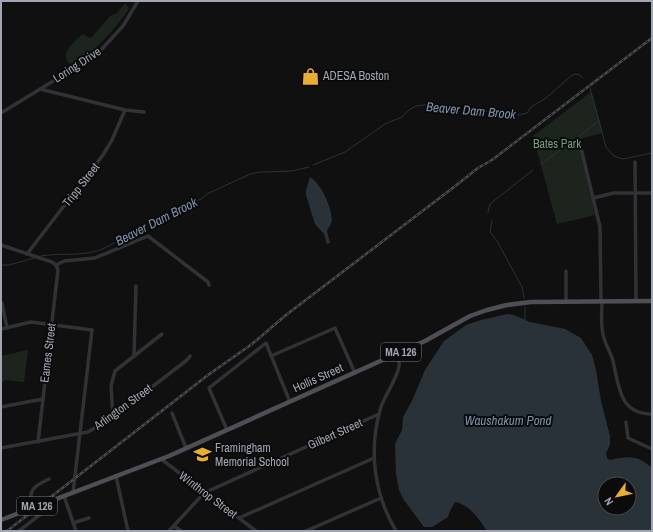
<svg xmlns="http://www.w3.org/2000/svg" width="653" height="532" font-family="'Archivo Narrow',sans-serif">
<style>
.green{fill:#1d241e}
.water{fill:#2a3239;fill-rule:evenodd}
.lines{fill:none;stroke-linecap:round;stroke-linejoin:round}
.stream{stroke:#2a3239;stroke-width:1}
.minor{stroke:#313236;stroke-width:3.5}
.major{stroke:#4d4f55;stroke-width:4.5}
.rail-casing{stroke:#4a4c51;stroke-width:2.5}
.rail{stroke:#0b0b0c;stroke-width:1;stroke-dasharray:3;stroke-linecap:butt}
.labels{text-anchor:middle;stroke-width:4;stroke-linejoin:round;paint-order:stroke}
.shield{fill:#0b0b0c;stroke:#757880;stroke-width:1}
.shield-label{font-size:11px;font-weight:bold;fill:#a2a6b2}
.street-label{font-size:12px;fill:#a2a6b2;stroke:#0b0b0c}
.poi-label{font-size:12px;fill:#a2a6b2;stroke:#0b0b0c;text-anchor:start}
.park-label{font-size:12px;fill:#799c7c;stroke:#0b0b0c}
.water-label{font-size:13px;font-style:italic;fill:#7a93ac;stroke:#0b0b0c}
</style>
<rect width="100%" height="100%" fill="#101011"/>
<g class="green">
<path d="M125,3L129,9C118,25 89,61 69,64C68,62 67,60 66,58C64,50 77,39 83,34L90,38L92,37L110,16L117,13Z"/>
<path d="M591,92L603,133L583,138L578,142L595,215L557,224L533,136Z"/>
<path d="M28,350L24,382L4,380V382H1V356Z"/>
</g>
<g class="water">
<path d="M310,177C322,185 331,206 332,220C332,223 328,228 327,231L330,243L327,244L324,234L315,224L306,195V190Z"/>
<path d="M507,314L514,315L530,322L565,329L581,338L592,355L596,370L601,401L610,436V445L606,453L607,458L610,460C629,456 637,455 652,468V531H487C480,520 469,504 455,502L450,511L448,517L432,527H424L404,500L399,490L396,474L395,444L402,430L403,417L412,401L425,370L444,341L466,325L481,320ZM605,484H629V508H605Z"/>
</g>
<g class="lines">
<g class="stream">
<path d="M590,88L606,147L614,156L623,159L652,153"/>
<path d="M577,138L600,120"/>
<path d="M541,164L574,140"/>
<path d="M313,165L345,152L385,124L402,117L409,110L416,106L430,104L469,109L520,115L527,113L531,107L546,98L571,76L575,74L580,75L583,78"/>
<path d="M488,212L490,204L533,170"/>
<path d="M492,221L490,232L497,241L522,287L524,298"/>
<path d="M41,256C60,253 79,256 97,251C109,247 123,238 133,231L201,199L209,193L250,174L261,172L292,171L309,167"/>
<path d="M1,265H9L34,258"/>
<path d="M525,322V307"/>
</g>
<g class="minor">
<path d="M40,89L125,110L144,112"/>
<path d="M1,113L68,72L101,50L123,26L138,1"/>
<path d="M580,144L600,227L601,301"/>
<path d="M635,162L636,301"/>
<path d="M593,198L614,193H652"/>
<path d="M1,245L52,262L56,265"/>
<path d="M27,254L103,155L112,140L125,110"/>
<path d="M56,265L64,261L95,258L148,236L208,282L209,285"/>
<path d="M566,271V301"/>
<path d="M602,301C602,313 600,327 604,338C606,346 611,353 613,361C619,386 619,414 652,414"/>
<path d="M2,303L7,328"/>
<path d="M1,329L31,322L92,330L73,493"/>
<path d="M134,355L136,286"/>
<path d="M271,356L335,328L355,373"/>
<path d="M1,407L43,399"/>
<path d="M172,413L186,448"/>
<path d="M113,417L111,386L115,371L162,334"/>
<path d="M626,422L628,438L652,449"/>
<path d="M227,430L209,388L266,343L290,402"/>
<path d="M38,442L58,270L56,265"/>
<path d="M1,448L88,432L113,417L187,360L190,356"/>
<path d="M161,459L256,531"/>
<path d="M116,476L128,531"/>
<path d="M64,496L76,531"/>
<path d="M33,507C27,490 34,486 49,479"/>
<path d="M239,518L374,458"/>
<path d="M73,523L89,518"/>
<path d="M174,526L181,531"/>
<path d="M19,531L51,506L52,504V500"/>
<path d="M169,531L204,493L379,414"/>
<path d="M306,531L381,498"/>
<path d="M396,531C374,494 368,449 381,407C385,395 398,377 399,366C400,362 398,358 396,354"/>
</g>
<path class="major" d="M1,520L169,456L425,341L470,316L487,310L507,305L531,302L652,301"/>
<defs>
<path id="rail" d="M7,531L208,375L252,344L286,315L454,187L478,168L492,160L652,38"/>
</defs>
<use href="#rail" class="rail-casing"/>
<use href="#rail" class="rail"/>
</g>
<defs>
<symbol id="shop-bare" viewBox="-9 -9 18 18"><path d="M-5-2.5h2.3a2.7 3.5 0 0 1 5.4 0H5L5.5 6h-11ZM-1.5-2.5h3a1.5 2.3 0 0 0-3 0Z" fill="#e8ae31" stroke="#0b0b0c" stroke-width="2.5" paint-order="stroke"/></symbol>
<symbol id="school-bare" viewBox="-9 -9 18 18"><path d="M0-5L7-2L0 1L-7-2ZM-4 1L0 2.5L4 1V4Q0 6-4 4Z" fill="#e8ae31" stroke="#0b0b0c" stroke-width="2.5" paint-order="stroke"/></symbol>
</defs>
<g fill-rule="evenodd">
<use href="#shop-bare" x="298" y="64" width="25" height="25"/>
<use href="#school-bare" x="190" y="442" width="25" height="25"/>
</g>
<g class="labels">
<g class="shield">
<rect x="381" y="343" width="40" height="18" rx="3"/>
<rect x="17" y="497" width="40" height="18" rx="3"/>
</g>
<g class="shield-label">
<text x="401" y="356">MA 126</text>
<text x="37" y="510">MA 126</text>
</g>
<g class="street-label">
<text transform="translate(77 65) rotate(-33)" y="4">Loring Drive</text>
<text transform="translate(81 185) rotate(-52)" y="4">Tripp Street</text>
<text transform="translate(48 353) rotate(-83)" y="4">Eames Street</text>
<text transform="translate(318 378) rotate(-24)" y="4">Hollis Street</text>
<text transform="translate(123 407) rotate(-36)" y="4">Arlington Street</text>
<text transform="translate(335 434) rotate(-24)" y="4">Gilbert Street</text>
<text transform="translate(208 495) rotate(37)" y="4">Winthrop Street</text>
</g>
<g class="poi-label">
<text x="323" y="80">ADESA Boston</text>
<text x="215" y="452">Framingham<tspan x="215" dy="14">Memorial School</tspan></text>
</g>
<g class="park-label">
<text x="557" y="148">Bates Park</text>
</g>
<g class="water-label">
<text transform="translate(471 110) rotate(5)" y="5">Beaver Dam Brook</text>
<text transform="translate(156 221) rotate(-27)" y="5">Beaver Dam Brook</text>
<text x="508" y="425">Waushakum Pond</text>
</g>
</g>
<rect width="653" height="532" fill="none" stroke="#a2a6b2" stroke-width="4"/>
<g transform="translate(617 496) rotate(237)"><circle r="19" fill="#0b0b0c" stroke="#47494e"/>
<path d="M0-3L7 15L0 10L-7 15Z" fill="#e8ae31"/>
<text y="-6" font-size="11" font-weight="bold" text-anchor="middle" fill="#a2a6b2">N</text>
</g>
</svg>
